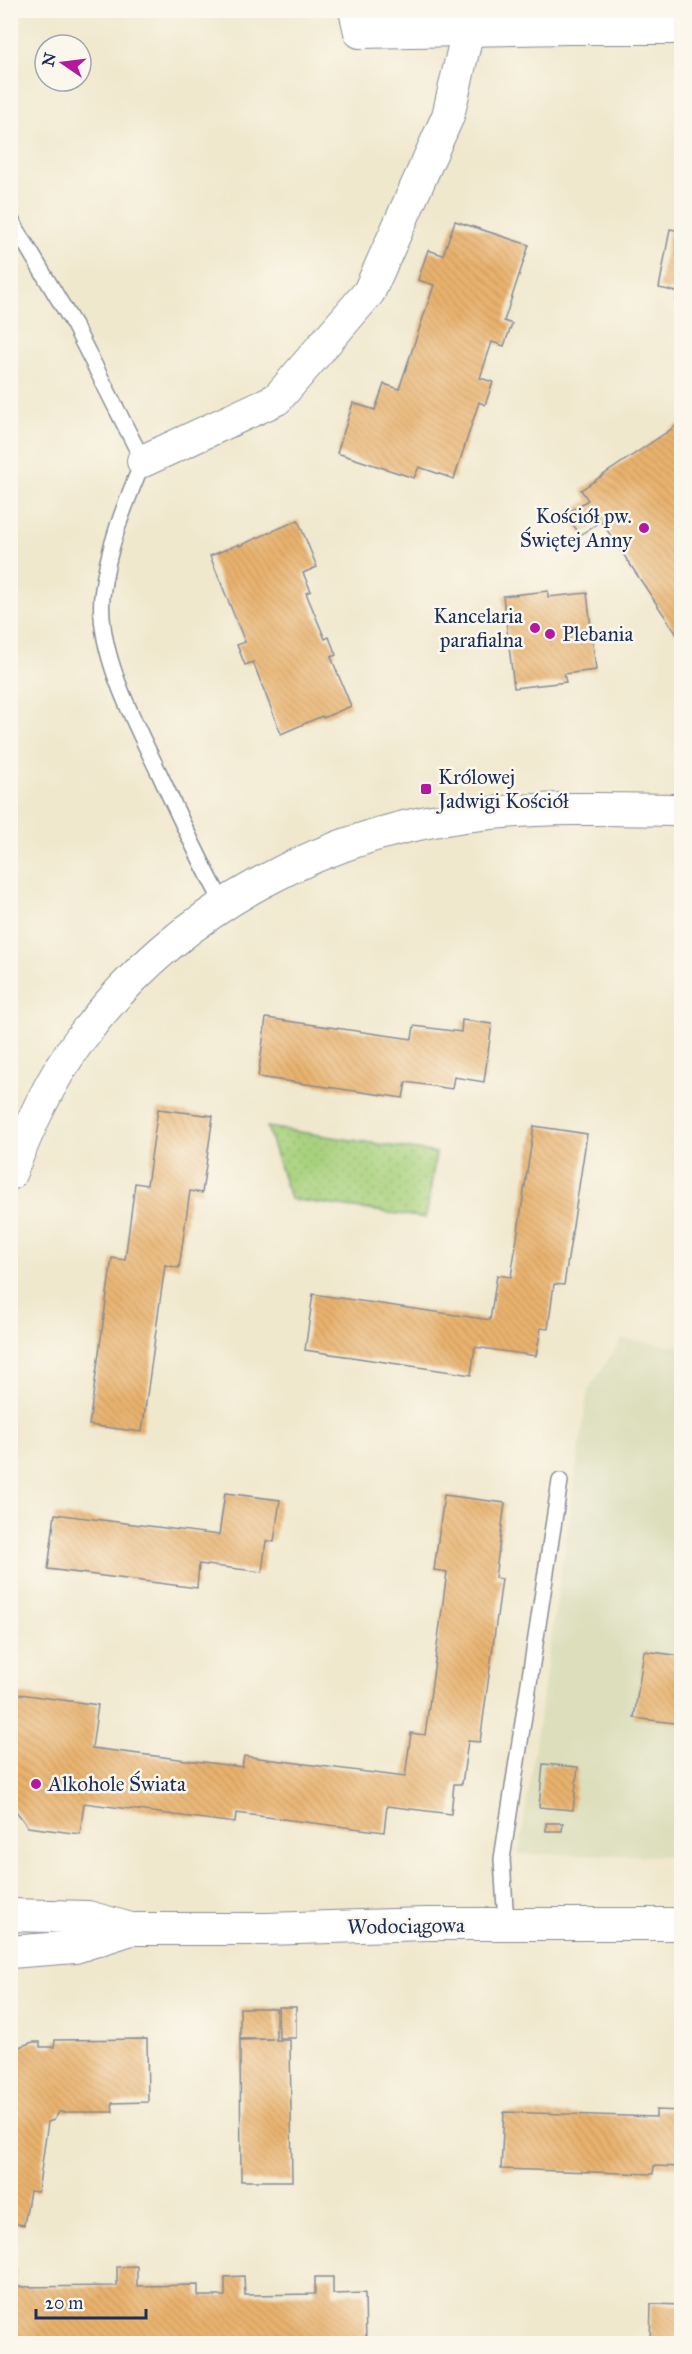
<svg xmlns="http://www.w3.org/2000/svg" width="692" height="2354" font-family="'IM FELL Great Primer',serif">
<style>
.built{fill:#dcdebc}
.grass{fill:url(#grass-dots);stroke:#62806e;stroke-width:1.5}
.building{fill:url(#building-back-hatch)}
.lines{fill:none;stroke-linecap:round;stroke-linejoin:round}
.service-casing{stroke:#868c96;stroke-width:18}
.minor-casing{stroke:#868c96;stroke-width:34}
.service{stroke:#fff;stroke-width:15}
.minor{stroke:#fff;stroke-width:32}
.poi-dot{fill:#b5179e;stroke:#fbf7ec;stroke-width:2}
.labels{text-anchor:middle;stroke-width:5;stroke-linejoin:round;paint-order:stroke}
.poi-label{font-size:21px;fill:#1b2f5e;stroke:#fbf7ec;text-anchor:start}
.street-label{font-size:21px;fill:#1b2f5e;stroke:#fbf7ec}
</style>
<defs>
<pattern id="grass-dots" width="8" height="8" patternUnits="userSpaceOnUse" patternTransform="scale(1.5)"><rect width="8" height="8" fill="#a8d17d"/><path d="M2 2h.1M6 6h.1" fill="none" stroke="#90b46e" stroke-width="1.8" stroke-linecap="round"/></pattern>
<pattern id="building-back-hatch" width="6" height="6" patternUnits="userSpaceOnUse" patternTransform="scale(1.5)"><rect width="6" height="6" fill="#e9b26d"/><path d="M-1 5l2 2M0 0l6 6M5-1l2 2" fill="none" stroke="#c79961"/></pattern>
</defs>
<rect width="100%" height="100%" fill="#fbf7ec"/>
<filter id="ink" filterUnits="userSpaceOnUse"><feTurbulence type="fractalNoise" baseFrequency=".0167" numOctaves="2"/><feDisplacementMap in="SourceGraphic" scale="12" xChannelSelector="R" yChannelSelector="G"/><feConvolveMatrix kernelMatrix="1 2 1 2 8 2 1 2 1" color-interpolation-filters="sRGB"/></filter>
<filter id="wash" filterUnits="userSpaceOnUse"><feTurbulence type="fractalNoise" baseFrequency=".008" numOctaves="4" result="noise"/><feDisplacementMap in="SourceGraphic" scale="24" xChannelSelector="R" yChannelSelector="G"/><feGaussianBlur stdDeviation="1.35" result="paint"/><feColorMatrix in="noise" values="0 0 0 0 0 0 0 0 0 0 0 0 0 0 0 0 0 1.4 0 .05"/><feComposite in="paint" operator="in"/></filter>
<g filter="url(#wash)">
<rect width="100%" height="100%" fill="#f0e8cd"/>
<path class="built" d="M622,1339L681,1347V1856L519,1854L588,1390Z"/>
<path class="grass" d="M267,1127L436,1153L426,1218L290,1199Z"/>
<g id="blocks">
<g class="building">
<path d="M455,221L529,245L504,321L512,324L504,346L492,342L480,378L493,382L485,405L479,402L454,479L419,467L414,478L337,453L353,403L375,410L384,384L399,389L434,285L418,280L428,250L443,255Z"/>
<path d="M670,229L682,231V301L676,300L678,292L659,288Z"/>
<path d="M679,424L682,428V642L601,521L580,535L566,514L588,500L581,490Z"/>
<path d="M298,520L317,567L303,573L311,591L306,593L325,639L329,637L336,655L331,657L351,706L323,718L322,716L281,734L253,662L245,665L237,645L245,642L210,556L239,544V546Z"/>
<path d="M548,591V597L587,593L596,670L564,674L566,682L514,688L503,596Z"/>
<path d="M266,1018L412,1039L414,1026L461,1032L462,1020L492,1024L484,1082L454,1077L452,1089L406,1082L403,1098L258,1077Z"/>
<path d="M158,1109L213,1116L202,1193L190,1191L179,1268L165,1265L142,1432L89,1425L112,1258L125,1260L135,1183L147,1185Z"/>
<path d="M534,1126L587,1134L564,1285L554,1284L548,1329L541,1328L536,1356L475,1347L471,1375L305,1350L313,1294L490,1320L497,1275L511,1277Z"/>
<path d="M225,1493L280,1500L274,1542L266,1541L262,1572L199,1564L197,1588L48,1569L55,1514L219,1535Z"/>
<path d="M444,1495L505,1503L495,1578L502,1579L480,1742L468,1741L462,1784H454L451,1814L387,1806L384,1832L236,1813L235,1823L84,1803L80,1834L28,1827L10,1803V1713L13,1693L98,1705L92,1748L242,1767L244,1756L405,1777L411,1733L425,1735L447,1572L434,1570Z"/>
<path d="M644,1651L682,1656V1724L634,1718Z"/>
<path d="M543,1764L578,1767L573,1810L539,1807Z"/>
<path d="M546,1823H563L562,1831H546Z"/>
<path d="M278,2007H296V2038H279Z"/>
<path d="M240,2008H276V2040H290L292,2181H241L240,2040L273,2039H240Z"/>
<path d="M147,2039L148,2102L112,2103L113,2112H59L54,2120L48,2122L38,2192L30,2191L24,2225L10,2223V2050L33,2042H40V2047H54L55,2040Z"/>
<path d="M656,2110L682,2111V2167L654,2166L653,2174L501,2169L504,2112L656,2117Z"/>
<path d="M137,2266V2286L198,2285V2296H225V2277L244,2276L245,2295L315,2294V2277H333V2294L365,2293L366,2344H137V2342L10,2344V2269L16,2268V2287L117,2286V2267Z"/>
<path d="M651,2304L682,2305V2344H650Z"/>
</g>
</g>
</g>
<g filter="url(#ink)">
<use href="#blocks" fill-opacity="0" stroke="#868c96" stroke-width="1.5"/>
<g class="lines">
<defs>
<g id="service">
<path d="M10,218L74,325L143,461C125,504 107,549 102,596C97,653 135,723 159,773C180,818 200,862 224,905"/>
<path d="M506,1924L502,1859L560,1481"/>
</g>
<g id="minor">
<path d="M355,10L360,32L568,28"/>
<path d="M567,10L568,28H682"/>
<path d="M143,461L277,399L369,292L448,116L468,30"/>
<path d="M10,1174C29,1127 50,1079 81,1038C178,908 330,827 491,813C554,807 618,809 682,810"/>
<path d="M10,1915L88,1917L131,1929H266L426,1924H682"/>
<path d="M10,1952L75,1947L131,1929"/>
</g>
</defs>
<use href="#service" class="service-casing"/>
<use href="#minor" class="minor-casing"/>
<use href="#service" class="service"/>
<use href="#minor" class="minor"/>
</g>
</g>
<g class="poi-dot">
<circle cx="644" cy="528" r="6"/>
<circle cx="535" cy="628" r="6"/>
<circle cx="550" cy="634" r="6"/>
<rect x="420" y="783" width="12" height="12" rx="3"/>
<circle cx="36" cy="1784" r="6"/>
</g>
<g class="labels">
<g class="poi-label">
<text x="632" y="523" text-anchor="end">Kościół pw.<tspan x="632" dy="24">Świętej Anny</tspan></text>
<text x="523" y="623" text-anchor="end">Kancelaria<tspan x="523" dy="24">parafialna</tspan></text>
<text x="562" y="641">Plebania</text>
<text x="438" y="784">Królowej<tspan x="438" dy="24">Jadwigi Kościół</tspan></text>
<text x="48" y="1791">Alkohole Świata</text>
</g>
<g class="street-label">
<text transform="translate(406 1926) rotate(-1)" y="7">Wodociągowa</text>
</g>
</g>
<rect width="692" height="2354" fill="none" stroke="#fbf7ec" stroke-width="36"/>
<g transform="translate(63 63) rotate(284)"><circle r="28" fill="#fbf7ec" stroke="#a1a7b3" stroke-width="1.5"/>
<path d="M0-4.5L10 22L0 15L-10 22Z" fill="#b5179e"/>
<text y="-9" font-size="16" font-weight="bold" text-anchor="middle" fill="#1b2f5e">N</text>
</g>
<path d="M36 2309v9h110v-9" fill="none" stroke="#1b2f5e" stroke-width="3"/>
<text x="45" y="2309" font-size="18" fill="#1b2f5e" stroke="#fbf7ec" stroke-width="4.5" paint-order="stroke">20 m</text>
</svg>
